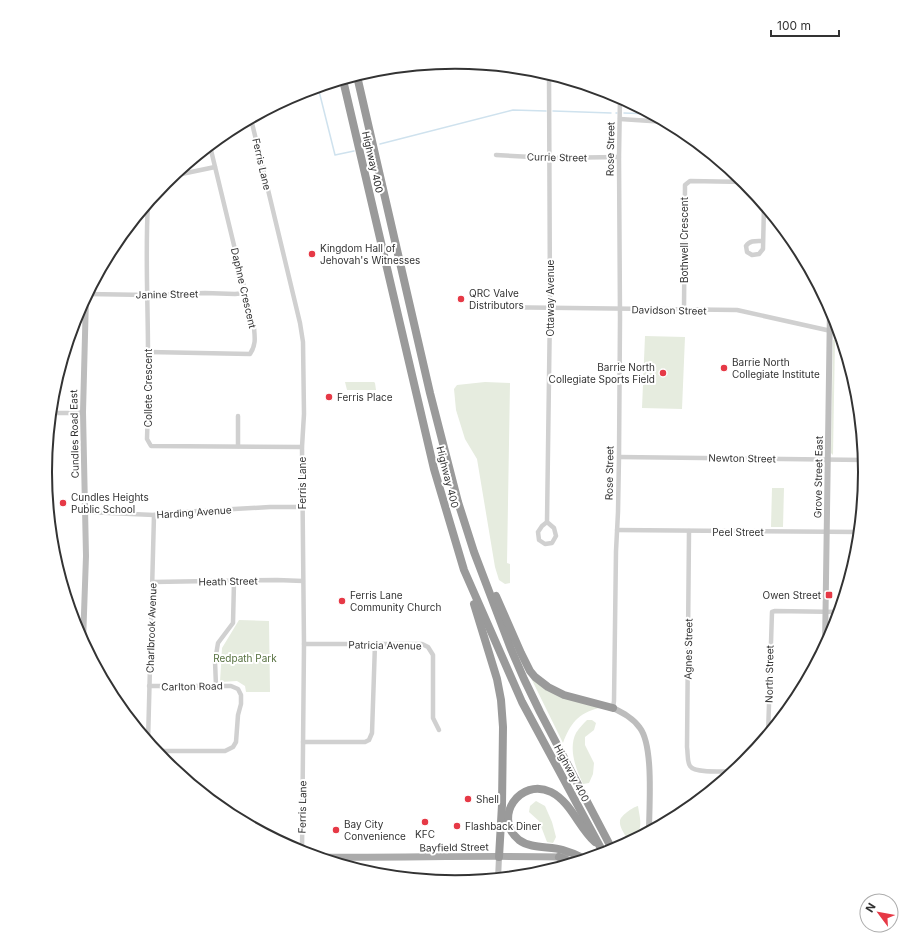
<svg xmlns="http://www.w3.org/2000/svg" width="911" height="945" font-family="Inter,sans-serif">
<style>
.green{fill:#e6ecdf}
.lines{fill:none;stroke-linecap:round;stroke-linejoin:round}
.stream{stroke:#cfe2ee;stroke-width:1.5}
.street{stroke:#d0d0d0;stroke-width:4.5}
.secondary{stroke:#bdbdbd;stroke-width:6}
.primary{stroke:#ababab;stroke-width:7}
.highway{stroke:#9a9a9a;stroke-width:8}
.poi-dot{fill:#e63946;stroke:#fff;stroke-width:1.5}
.labels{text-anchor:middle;stroke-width:4;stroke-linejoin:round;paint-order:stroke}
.street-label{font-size:10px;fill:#333;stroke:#fff}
.poi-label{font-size:10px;fill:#333;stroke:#fff;text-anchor:start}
.park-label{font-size:10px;fill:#56703f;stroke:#fff}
.rim{fill:none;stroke:#333;stroke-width:2}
</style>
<rect width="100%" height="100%" fill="#fff"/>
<g class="green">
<path d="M645,336L685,337L682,409L642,408Z"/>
<path d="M833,340H835L833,455L831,453Z"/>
<path d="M345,382H374L375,383L376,390H347Z"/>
<path d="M485,382L510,383L507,563L510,564V583L505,584L499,580L495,567L477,459L465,439L456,410L454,389L457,385Z"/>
<path d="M772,488H784L783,527H771Z"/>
<path d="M239,620L269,621L270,692H246L245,686L237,681L220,682L222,648Z"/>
<path d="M530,676L599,708C578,713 570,724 563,743Z"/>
<path d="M587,720H592L596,723L594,730L585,737V745L594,763L593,774L589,783L583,784C576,769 568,749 576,733C579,728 583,724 587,720Z"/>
<path d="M536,801L545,806L552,822L556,837L553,843L547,842L539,821L529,812L530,806Z"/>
<path d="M638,806C640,820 644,828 633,839L626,837C624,833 619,826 620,821C620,816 633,807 638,806Z"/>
</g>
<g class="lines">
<g class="stream">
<path d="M318,87L335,155L354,151"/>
<path d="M553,111L611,113"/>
<path d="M616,113H617"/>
<path d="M624,113L652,114"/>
<path d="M380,144L513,110L546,111"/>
<path d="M366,147H368"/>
</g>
<g class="street">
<path d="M251,119L300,323L303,342L304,414L302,447L304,644L302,853"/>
<path d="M620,119L666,122"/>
<path d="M496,155L550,158L619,157"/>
<path d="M172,176L215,167"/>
<path d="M148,203C145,253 148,303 148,353C149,381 148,410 147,439L151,446L302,447"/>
<path d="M763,241C756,241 750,240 746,246L747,252L752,255L759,254L763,249L764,205"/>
<path d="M88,294L148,295L205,293L235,294L246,293"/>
<path d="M496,307L737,310L840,333"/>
<path d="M684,310L685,185L690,181L746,182"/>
<path d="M149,352L250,354C256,345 255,338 254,328L210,146"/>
<path d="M51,413H78L83,412"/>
<path d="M238,446V416"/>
<path d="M619,457L865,460"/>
<path d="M86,512L154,515L164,513L270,507H302"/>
<path d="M547,522L542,526L538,532L539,540L545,544L552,543L556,536L554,528L547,522L550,307L549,74"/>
<path d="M617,530L860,532"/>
<path d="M689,531L687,747C688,753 687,762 690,766C695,774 726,771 736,771"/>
<path d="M153,582L277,580L303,581"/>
<path d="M304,644H422L428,647L433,655V718L439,730"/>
<path d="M149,686H231L238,689L241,695V704L238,715L236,742L233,747L225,751H155"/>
<path d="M216,686L215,661L218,643L233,623L234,582"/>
<path d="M613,708L614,701L616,551L618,512L619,457L620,318L619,157L620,97"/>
<path d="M768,735L772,612L775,611L840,612"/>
<path d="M148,742L154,515"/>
<path d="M303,742H365L369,740L372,733L375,644"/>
</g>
<g class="secondary">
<path d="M83,642L86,556L83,412L86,297"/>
<path d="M825,648L830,307"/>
<path d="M613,708C623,713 633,718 640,728C654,747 649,807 649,832"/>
<path d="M498,879L499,857"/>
</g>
<g class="primary">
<path d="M316,857C399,858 482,855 565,857"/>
<path d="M579,858H593"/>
</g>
<g class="highway">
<path d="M357,76L430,393L458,502L474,552L511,649L524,679L540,712L613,851"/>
<path d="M343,80L434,469L464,570L522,702L604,854"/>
<path d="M496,596L521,653L530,671L535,677L548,687L564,695L613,708"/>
<path d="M474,604L497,679L501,700L503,727L502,805L499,857"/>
<path d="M559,857L574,863"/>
<path d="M583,858C577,855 570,852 563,850C550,846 531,849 519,840C492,818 520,777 551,792C571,802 579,828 595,842"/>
</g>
</g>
<g class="poi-dot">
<circle cx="312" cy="254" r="4"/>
<circle cx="461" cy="299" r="4"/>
<circle cx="724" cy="368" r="4"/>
<circle cx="663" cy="373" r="4"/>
<circle cx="329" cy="397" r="4"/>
<circle cx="63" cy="503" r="4"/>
<rect x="825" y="591" width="8" height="8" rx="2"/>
<circle cx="342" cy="601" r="4"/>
<circle cx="468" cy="799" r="4"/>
<circle cx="425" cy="822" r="4"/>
<circle cx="457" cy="826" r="4"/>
<circle cx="336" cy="830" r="4"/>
</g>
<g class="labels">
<g class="street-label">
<text transform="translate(610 149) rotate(-89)" y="4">Rose Street</text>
<text transform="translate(557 157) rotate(1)" y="4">Currie Street</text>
<text transform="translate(373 162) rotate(77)" y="4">Highway 400</text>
<text transform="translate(262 164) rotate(77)" y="4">Ferris Lane</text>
<text transform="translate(684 240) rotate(-90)" y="4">Bothwell Crescent</text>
<text transform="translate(244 288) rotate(77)" y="4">Daphne Crescent</text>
<text transform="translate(167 294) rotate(-1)" y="4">Janine Street</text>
<text transform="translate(550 298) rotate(-90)" y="4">Ottaway Avenue</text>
<text transform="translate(669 310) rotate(1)" y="4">Davidson Street</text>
<text transform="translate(148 388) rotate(-90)" y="4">Collete Crescent</text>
<text transform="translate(74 434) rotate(-91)" y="4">Cundles Road East</text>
<text transform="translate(742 458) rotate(1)" y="4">Newton Street</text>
<text transform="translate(609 473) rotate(-89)" y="4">Rose Street</text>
<text transform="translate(448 477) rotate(76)" y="4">Highway 400</text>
<text transform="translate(818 477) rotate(-89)" y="4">Grove Street East</text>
<text transform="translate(302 483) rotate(-90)" y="4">Ferris Lane</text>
<text transform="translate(194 512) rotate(-4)" y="4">Harding Avenue</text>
<text x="738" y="536">Peel Street</text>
<text transform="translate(228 581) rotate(-1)" y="4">Heath Street</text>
<text transform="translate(151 628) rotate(-88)" y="4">Charlbrook Avenue</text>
<text transform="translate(385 645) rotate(1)" y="4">Patricia Avenue</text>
<text transform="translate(688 649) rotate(-89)" y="4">Agnes Street</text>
<text transform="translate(769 674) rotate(-89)" y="4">North Street</text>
<text transform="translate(192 686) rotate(-1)" y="4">Carlton Road</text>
<text transform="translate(572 773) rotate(62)" y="4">Highway 400</text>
<text transform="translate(302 807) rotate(-89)" y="4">Ferris Lane</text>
<text transform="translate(454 847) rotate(-1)" y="4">Bayfield Street</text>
</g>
<g class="poi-label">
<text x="320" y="252">Kingdom Hall of<tspan x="320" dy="12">Jehovah's Witnesses</tspan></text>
<text x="469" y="297">QRC Valve<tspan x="469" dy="12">Distributors</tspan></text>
<text x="732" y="366">Barrie North<tspan x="732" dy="12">Collegiate Institute</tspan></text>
<text x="655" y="371" text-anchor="end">Barrie North<tspan x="655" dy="12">Collegiate Sports Field</tspan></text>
<text x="337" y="401">Ferris Place</text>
<text x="71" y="501">Cundles Heights<tspan x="71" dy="12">Public School</tspan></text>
<text x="350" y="599">Ferris Lane<tspan x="350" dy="12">Community Church</tspan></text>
<text x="821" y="599" text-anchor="end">Owen Street</text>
<text x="476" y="803">Shell</text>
<text x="344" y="828">Bay City<tspan x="344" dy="12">Convenience</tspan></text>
<text x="465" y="830">Flashback Diner</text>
<text x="425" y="838" text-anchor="middle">KFC</text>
</g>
<g class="park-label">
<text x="245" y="662">Redpath Park</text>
</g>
</g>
<path d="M0 0H911V945H0ZM52 472a403 403 0 1 1 806 0a403 403 0 1 1-806 0Z" fill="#fff" fill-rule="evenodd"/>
<path class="rim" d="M52 472a403 403 0 1 1 806 0a403 403 0 1 1-806 0Z"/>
<g transform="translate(879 913) rotate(302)"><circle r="19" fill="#ffffff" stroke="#adadad"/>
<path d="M0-3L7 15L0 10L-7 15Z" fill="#e63946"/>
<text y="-6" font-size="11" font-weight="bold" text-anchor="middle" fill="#333333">N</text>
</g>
<path d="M771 30v6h68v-6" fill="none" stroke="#333333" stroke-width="2"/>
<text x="777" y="30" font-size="12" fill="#333333" stroke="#ffffff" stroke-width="3" paint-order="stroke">100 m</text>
</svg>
